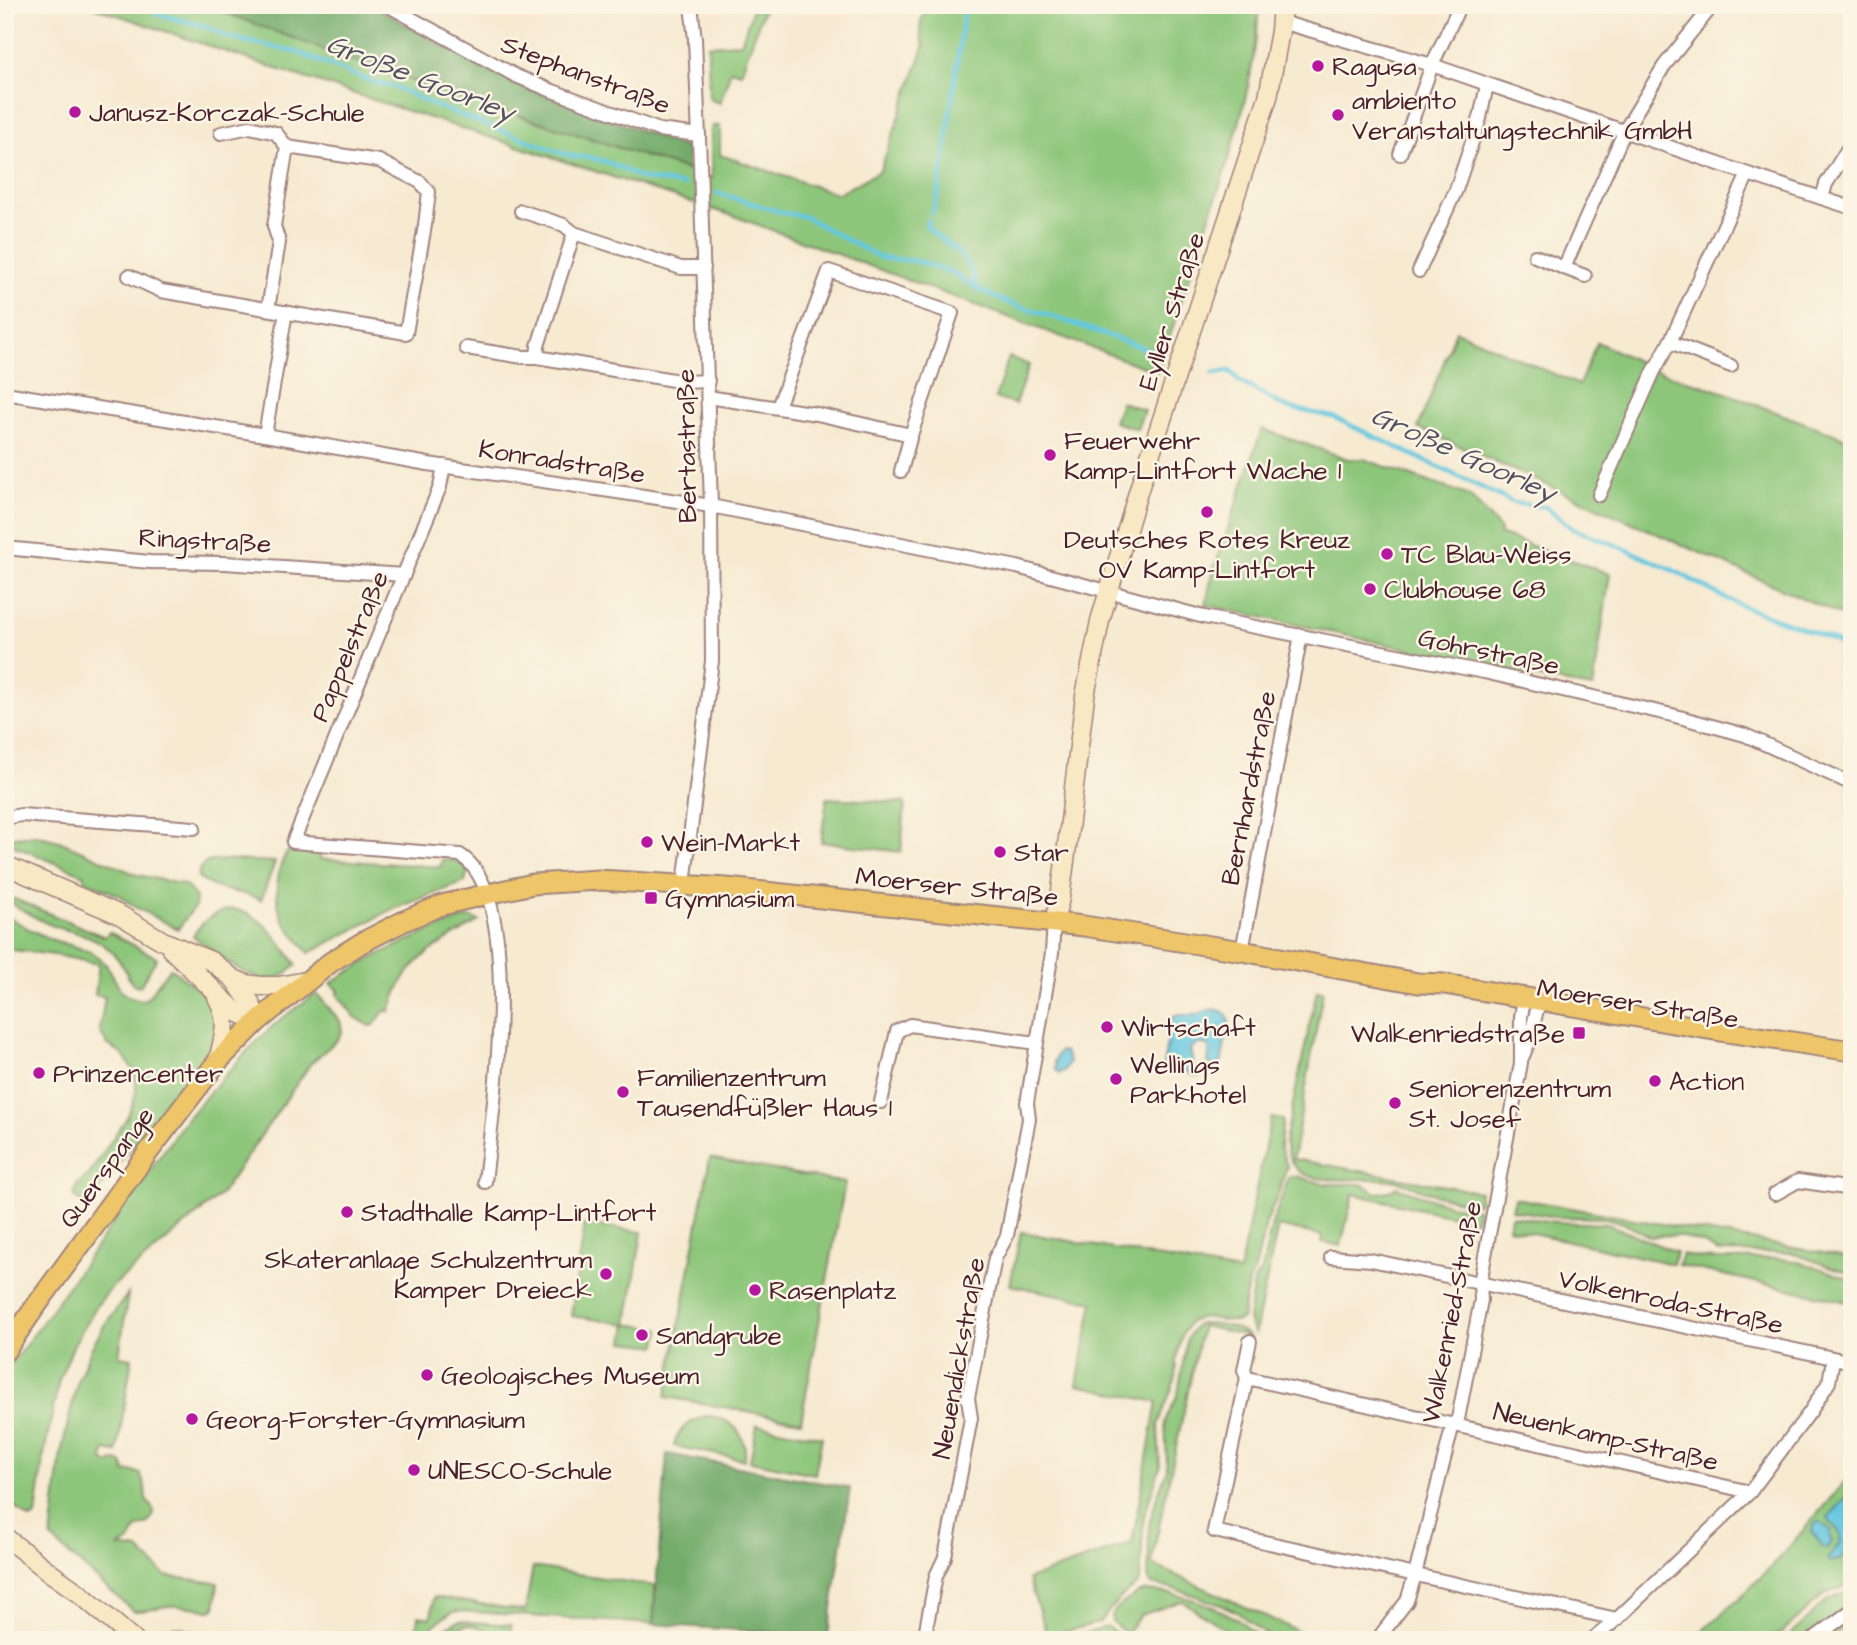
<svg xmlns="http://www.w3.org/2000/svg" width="1857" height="1645" font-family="'Architects Daughter',sans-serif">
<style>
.green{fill:#8dc67a;stroke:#6c7252;stroke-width:2}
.forest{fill:#72ab6a;stroke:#5e654a;stroke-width:2}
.water{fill:#62c7e0;stroke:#567386;stroke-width:2}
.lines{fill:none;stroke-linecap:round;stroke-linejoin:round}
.stream{stroke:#62c7e0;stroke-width:4.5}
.street-casing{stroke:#a0847e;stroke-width:16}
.secondary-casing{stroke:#a0847e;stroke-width:21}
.primary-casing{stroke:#a0847e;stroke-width:23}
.street{stroke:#fff;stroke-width:12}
.secondary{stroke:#f8e8c3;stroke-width:18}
.primary{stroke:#eec569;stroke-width:19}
.poi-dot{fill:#b5179e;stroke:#fcf5e5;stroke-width:2.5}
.labels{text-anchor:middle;stroke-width:5;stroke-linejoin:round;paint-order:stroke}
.poi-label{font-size:26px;fill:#4a1f2b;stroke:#fcf5e5;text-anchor:start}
.street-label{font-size:26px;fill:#4a1f2b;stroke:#fcf5e5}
.water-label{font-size:28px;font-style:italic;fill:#515161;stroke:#fcf5e5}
</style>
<rect width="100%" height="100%" fill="#fcf5e5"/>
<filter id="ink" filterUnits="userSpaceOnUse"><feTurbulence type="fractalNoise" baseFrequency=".0143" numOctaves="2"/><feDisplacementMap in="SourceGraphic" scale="14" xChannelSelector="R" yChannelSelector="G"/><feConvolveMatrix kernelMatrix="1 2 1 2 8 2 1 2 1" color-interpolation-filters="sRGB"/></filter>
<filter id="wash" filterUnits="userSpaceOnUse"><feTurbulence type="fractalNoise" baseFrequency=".00686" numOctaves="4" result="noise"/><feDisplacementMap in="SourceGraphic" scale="28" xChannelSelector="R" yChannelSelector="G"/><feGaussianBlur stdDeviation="1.57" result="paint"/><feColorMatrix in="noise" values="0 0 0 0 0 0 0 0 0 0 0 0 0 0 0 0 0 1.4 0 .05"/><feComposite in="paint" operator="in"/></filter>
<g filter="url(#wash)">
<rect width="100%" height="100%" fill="#f6ead1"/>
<g class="green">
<path d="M88,5H204L415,82L712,178L711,130L713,126H720V155L838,194L880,171L924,47C919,30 918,20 929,5H1259C1255,80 1233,149 1209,219C1192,270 1176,321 1157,372L734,216L271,67Z"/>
<path d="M754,5H765L741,73L731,70L720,103L711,100L709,97L708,45L741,43Z"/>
<path d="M1456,331L1579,385L1597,342L1660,372L1726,393L1852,441V620L1418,428Z"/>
<path d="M1009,357L1029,365L1015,404L995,398Z"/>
<path d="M1121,402L1144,410L1137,429L1114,422Z"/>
<path d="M1262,429L1348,459H1363L1470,496L1500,529L1499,534L1610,574L1593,688L1541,678L1206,605L1212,575Z"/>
<path d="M827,798L905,803L901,852L821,842Z"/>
<path d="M36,835L59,841L137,875L185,885L196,897L195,906L178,929L133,906L121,896L84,880L85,875L5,842V838Z"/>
<path d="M304,848L320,851V859L441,867L442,859C456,860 458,860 468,871L465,882L391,910L309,953C301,943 291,932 284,921C273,902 275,867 289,850Z"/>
<path d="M234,860L275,862L261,900C241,890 214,892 198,877C199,857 218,860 234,860Z"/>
<path d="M5,895L105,937L109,932L157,958L140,986H135C129,981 127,974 124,968C118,958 110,949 101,943C87,933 70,932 54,926C37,920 21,909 5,899Z"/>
<path d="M233,909C264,914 279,942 297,965C290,971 281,978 272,979C245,981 214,951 193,936C202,921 215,911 233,909Z"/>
<path d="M5,915L31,930L50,939L89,951C96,955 102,960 107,966C121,985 115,998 144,1000L148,997L170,968L206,995L214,1005L218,1013L215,1043L156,1122L139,1142L130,1149L89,1204C68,1201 72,1185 88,1176L127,1117L133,1104L136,1092V1084L133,1070L128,1062L122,1054L107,1044L101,1034L100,1027L105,997L95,995L99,964L55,955L5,949Z"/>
<path d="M465,918H472L479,921C453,937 422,951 405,977C398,988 394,1000 389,1012L385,1010L374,1025L370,1026L355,1017L337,994L339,991L331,983C373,955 418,934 465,918Z"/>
<path d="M1317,990L1323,991L1293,1159L1480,1192L1478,1204C1462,1201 1446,1199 1431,1193C1418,1189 1404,1181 1390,1180C1364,1176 1319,1186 1299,1171C1290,1164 1287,1152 1285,1142Z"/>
<path d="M316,993L340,1021L342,1032L337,1040L311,1063L221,1194L113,1286L97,1305L74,1344L59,1380L43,1459L36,1516L30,1519L5,1499V1372L37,1330L187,1118L247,1051L275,1024Z"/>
<path d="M1271,1118L1283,1120L1280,1147L1287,1166L1279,1192L1266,1223L1255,1270L1248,1282L1242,1319L1236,1322L1202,1317L1190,1322L1182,1335L1176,1360L1175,1380L1158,1425L1160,1467L1144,1516L1140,1579L1137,1585L1119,1599L1099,1623L1031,1640L1047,1634L1028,1579L1132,1543L1157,1402L1077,1385L1093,1302L1010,1285L1021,1232L1239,1272Z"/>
<path d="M710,1158L845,1183L801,1421L666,1397Z"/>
<path d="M1297,1176L1308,1180L1328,1184H1361L1377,1193L1390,1191L1397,1187L1450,1205L1478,1209L1475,1221L1353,1194L1341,1246L1322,1242L1323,1236L1278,1226L1255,1334L1248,1320L1253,1287L1254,1281L1262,1270L1272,1224L1289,1177Z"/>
<path d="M1515,1198L1852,1258V1274L1792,1253L1717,1252L1703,1243L1679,1236L1665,1235L1651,1237L1623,1223L1606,1218L1557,1217L1512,1210Z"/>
<path d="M1511,1216L1556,1222L1607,1224L1676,1252L1673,1264L1509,1228Z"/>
<path d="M585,1224L642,1232L627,1324L660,1329L657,1346L624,1342L627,1324L571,1316Z"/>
<path d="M1682,1254C1712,1263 1747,1257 1779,1259C1804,1261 1828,1271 1852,1280V1303L1678,1265Z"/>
<path d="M128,1294L119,1356L132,1358L117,1452L105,1450L103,1460L108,1464C116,1458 124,1461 125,1472L133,1471L140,1474L145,1486L146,1500L152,1507L154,1512L153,1516L147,1524L137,1528L130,1541L119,1547L139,1550L166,1576L218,1583L215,1607L214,1609L210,1610C197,1608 182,1605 169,1606C156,1607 146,1612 133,1611L51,1538L61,1453L78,1379L95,1341L105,1324Z"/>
<path d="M1202,1323C1216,1323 1239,1326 1248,1336L1202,1326L1151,1564L1318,1640H1277L1265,1634L1237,1612L1226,1607L1185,1592L1151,1584L1148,1578L1149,1525L1157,1496L1166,1473L1167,1466L1165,1422L1178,1394L1187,1339L1196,1325Z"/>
<path d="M707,1416C733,1418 747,1434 745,1460L674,1446C678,1428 690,1421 707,1416Z"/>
<path d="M757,1425L822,1437L815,1474L750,1461Z"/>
<path d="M1852,1473V1584L1832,1591L1821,1597L1780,1634L1758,1640H1693L1748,1590L1778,1560Z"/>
<path d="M533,1567L655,1586L653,1624L456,1611C440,1615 431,1633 415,1638L418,1616L431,1618L434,1597L525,1611Z"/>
<path d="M1146,1591C1176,1592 1211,1604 1237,1619C1246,1625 1254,1634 1263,1640H1241L1182,1601L1141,1615L1126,1633C1122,1630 1114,1625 1112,1621C1108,1609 1137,1593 1146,1591Z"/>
<path d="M1852,1591V1606L1804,1640H1781C1799,1631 1810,1614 1825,1602C1834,1596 1842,1594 1852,1591Z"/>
<path d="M1852,1620V1640H1825Z"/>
<path d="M458,1621L511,1625L510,1640H492C487,1628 471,1621 458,1628C454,1631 449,1636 444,1639C441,1640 437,1640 433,1640L447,1627Z"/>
<path d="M1106,1626L1122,1638L1120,1640H1056C1072,1634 1090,1635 1106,1626Z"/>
</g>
<g class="forest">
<path d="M204,5H373L435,42L501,75L545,95L687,148L688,170L376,69Z"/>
<path d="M667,1454L850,1488L828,1636L653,1624Z"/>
<path d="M173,1627L183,1628L198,1634V1640H162L164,1632Z"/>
</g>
<g class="water">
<path d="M1213,1009C1222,1010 1229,1014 1229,1023L1221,1064L1214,1068L1208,1062L1210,1049C1204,1041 1196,1043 1190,1050L1194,1068L1198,1070L1205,1066L1210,1071C1196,1081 1195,1075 1182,1070C1176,1068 1169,1068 1163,1067L1171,1019L1177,1015H1194Z"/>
<path d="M1061,1051L1065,1052L1069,1062L1064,1071L1060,1073L1055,1069L1056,1065L1054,1062L1058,1053Z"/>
<path d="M1852,1491L1851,1546L1841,1559L1830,1562L1827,1560C1833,1551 1848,1540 1836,1528C1833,1525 1830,1522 1828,1518Z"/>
<path d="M1819,1521L1831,1530L1829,1534L1832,1542L1827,1548L1823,1547L1812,1531L1813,1526Z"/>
</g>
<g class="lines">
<g class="stream">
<path d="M144,5L157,14L208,27L227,37L296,52L375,83L395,87L433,105L559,152L576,157H589L607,162L644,179L684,185"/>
<path d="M717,193L784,213L803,216L881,258L917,261L953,273L978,290L999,299L1022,308L1040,312L1158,353"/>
<path d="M932,213L938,194L943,168L965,5"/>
<path d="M929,220L926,224C934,237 949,243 960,254C969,263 973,277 978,289"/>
<path d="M1213,373L1230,371L1239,381L1285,407L1333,417L1514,503L1546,507L1573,529L1623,548L1677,572L1723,597L1747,608L1813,632L1852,649"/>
</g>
</g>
</g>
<g filter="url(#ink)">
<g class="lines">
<defs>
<g id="street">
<path d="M387,5L516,76L550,90L659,130L699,135"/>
<path d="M1281,22L1432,65L1748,174L1852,208"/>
<path d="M221,133L250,127L276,133L287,147L274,226L279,242L268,309"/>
<path d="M1400,154L1432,65L1460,5"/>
<path d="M1822,198L1826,184L1852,142"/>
<path d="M521,211L564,225L574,233L681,268H704"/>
<path d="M1535,256L1564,268L1625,130L1664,66L1713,5"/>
<path d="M1564,268L1585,276"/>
<path d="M1419,271L1456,190L1480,118L1487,85"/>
<path d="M129,276L161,291L406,333L425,225L429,192L420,182L379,161L287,147"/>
<path d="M1670,342L1731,366"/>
<path d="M466,348L523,357H537L685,382L708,381"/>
<path d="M537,357L538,346L574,233"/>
<path d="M5,393L265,435L428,464L711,506L1017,567L1204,617L1484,672L1672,715L1745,735L1852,784"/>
<path d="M708,397L817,414L911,435"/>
<path d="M778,407L829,271L952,313L911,435L901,471"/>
<path d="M265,435L286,312"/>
<path d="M444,466L440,487L293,842L460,855C526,896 492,1114 485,1182"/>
<path d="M1599,495L1654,371L1670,342L1748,174"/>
<path d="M5,548L150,562L225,563L404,575"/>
<path d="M5,818L21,815L194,828"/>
<path d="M684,884L712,661L711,506L700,163L695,39L691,5"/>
<path d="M1242,951L1301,635"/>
<path d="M1523,1056L1530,1039L1539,1001"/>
<path d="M881,1102L897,1031L910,1025L1036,1043"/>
<path d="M1775,1194L1798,1181L1852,1189"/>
<path d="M1331,1257L1371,1260L1852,1362"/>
<path d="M1247,1378L1244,1370L1250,1341"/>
<path d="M1617,1619L1214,1531L1247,1378L1750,1492"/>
<path d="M924,1640L936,1576L945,1557L971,1418L968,1398L995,1258L1007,1236L1029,1119L1027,1103L1052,953L1054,922"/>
<path d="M1377,1640L1407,1601L1415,1575L1453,1424L1458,1419L1481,1300L1480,1283L1521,1063V1017L1524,998"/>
<path d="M1592,1640L1617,1619L1750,1492L1810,1412L1829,1382L1833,1359"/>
<path d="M1812,1640L1852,1610"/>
</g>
<g id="secondary">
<path d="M5,865L120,915L163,941L211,961L234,979L246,984L260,986H279L306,981"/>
<path d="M1054,922L1060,898L1067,846L1085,696L1100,621L1139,489L1268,97L1280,31L1282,5"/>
<path d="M171,949L236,1012L258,1021"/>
<path d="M234,979L250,1002L258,1021"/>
<path d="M217,997C230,1021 224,1035 218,1061"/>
<path d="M5,1537L52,1574L79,1593L134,1640"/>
</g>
<path id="primary" d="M5,1351L33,1310L149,1151L218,1061L258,1021L331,962L363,942L406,920L442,905L488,894L533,884L599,880L727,888L1084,926L1242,951L1418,983L1444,984L1720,1031L1852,1051"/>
</defs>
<use href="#street" class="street-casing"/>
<use href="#secondary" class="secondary-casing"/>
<use href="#primary" class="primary-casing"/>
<use href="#street" class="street"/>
<use href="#secondary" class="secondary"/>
<use href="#primary" class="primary"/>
</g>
</g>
<g class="poi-dot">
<circle cx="1318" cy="66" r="7"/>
<circle cx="75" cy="112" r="7"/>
<circle cx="1338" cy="115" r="7"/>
<circle cx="1050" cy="455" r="7"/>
<circle cx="1207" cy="512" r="7"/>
<circle cx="1387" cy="554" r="7"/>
<circle cx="1370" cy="589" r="7"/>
<circle cx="647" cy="842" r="7"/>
<circle cx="1000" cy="852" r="7"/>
<rect x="644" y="891" width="14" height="14" rx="3.5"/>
<circle cx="1107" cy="1027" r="7"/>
<rect x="1572" y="1026" width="14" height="14" rx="3.5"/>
<circle cx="39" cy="1073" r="7"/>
<circle cx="1116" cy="1079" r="7"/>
<circle cx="1655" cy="1081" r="7"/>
<circle cx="623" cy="1092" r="7"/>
<circle cx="1395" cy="1103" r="7"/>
<circle cx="347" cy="1212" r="7"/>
<circle cx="606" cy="1274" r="7"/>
<circle cx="755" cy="1290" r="7"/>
<circle cx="642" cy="1335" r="7"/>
<circle cx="427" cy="1375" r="7"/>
<circle cx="192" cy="1419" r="7"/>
<circle cx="414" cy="1470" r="7"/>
</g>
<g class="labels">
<g class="poi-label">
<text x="1332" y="75">Ragusa</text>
<text x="1352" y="109">ambiento<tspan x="1352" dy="30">Veranstaltungstechnik GmbH</tspan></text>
<text x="89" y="121">Janusz-Korczak-Schule</text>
<text x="1064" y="449">Feuerwehr<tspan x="1064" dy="30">Kamp-Lintfort Wache 1</tspan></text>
<text x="1207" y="548" text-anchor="middle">Deutsches Rotes Kreuz<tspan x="1207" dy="30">OV Kamp-Lintfort</tspan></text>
<text x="1401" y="563">TC Blau-Weiss</text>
<text x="1384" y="598">Clubhouse 68</text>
<text x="661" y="851">Wein-Markt</text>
<text x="1014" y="861">Star</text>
<text x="665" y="907">Gymnasium</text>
<text x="1121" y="1036">Wirtschaft</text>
<text x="1565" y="1042" text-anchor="end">Walkenriedstraße</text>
<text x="1130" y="1073">Wellings<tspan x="1130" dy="30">Parkhotel</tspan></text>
<text x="53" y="1082">Prinzencenter</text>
<text x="637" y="1086">Familienzentrum<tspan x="637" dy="30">Tausendfüßler Haus 1</tspan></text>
<text x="1669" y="1090">Action</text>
<text x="1409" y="1097">Seniorenzentrum<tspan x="1409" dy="30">St. Josef</tspan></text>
<text x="361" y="1221">Stadthalle Kamp-Lintfort</text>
<text x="592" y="1268" text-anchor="end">Skateranlage Schulzentrum<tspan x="592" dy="30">Kamper Dreieck</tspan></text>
<text x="769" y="1299">Rasenplatz</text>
<text x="656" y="1344">Sandgrube</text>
<text x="441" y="1384">Geologisches Museum</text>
<text x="206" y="1428">Georg-Forster-Gymnasium</text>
<text x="428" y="1479">UNESCO-Schule</text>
</g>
<g class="street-label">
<text transform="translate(586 74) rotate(21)" y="9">Stephanstraße</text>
<text transform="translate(1171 311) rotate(-72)" y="9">Eyller Straße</text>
<text transform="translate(686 446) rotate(-91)" y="9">Bertastraße</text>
<text transform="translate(562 461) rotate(9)" y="9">Konradstraße</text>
<text transform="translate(205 540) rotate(3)" y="9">Ringstraße</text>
<text transform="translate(349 646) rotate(-67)" y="9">Pappelstraße</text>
<text transform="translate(1489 651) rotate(12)" y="9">Gohrstraße</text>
<text transform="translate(1248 788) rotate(-79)" y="9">Bernhardstraße</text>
<text transform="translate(957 886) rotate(6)" y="9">Moerser Straße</text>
<text transform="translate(1638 1003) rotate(9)" y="9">Moerser Straße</text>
<text transform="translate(106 1167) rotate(-54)" y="9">Querspange</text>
<text transform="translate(1671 1301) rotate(12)" y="9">Volkenroda-Straße</text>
<text transform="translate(1451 1312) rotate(-79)" y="9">Walkenried-Straße</text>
<text transform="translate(958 1358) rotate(-80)" y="9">Neuendickstraße</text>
<text transform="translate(1606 1436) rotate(13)" y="9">Neuenkamp-Straße</text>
</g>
<g class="water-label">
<text transform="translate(421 77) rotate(21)" y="10">Große Goorley</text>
<text transform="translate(1464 453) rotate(24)" y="10">Große Goorley</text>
</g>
</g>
<rect width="1857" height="1645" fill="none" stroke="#fcf5e5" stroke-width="28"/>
</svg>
